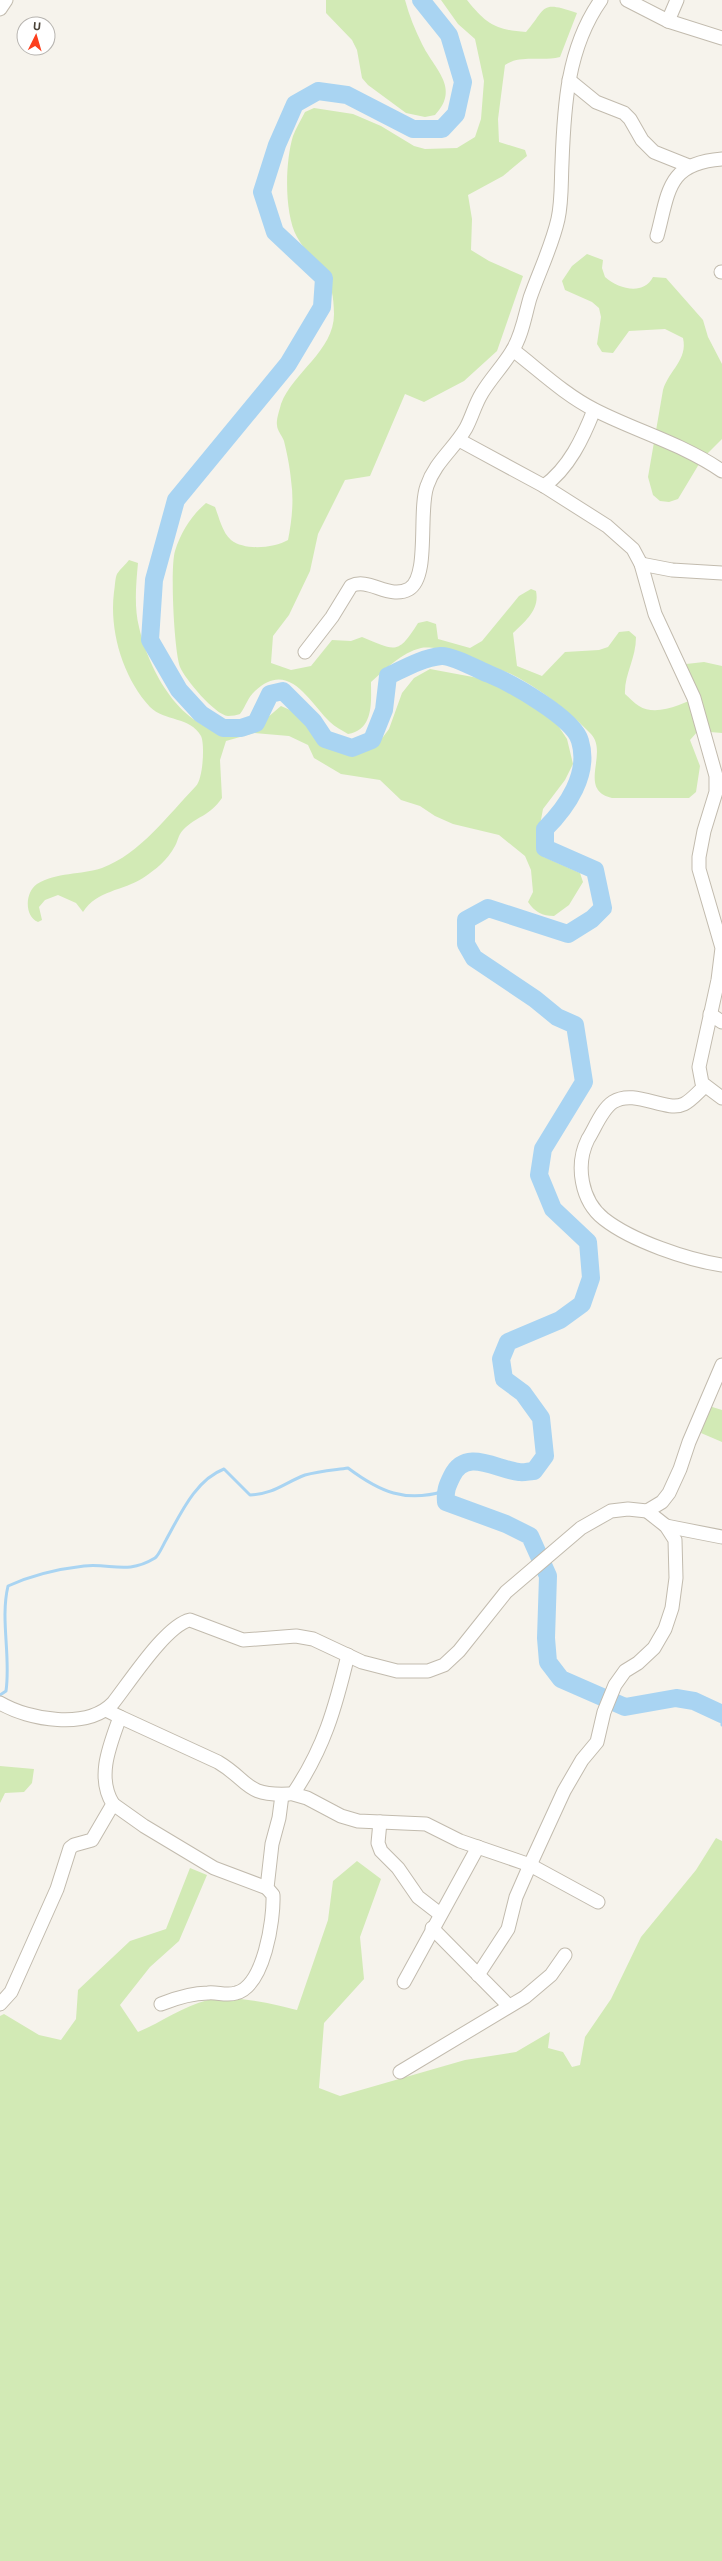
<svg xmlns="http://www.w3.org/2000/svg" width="722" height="2561" font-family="'Noto Sans',sans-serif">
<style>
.green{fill:#d2eab5}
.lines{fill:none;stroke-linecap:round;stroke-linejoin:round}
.stream{stroke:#a9d4f2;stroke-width:3}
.river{stroke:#a9d4f2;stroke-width:18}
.minor-casing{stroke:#c2bbae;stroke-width:15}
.minor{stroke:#fff;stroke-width:13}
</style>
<rect width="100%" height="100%" fill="#f6f3ec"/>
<g class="green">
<path d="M326,0H405C409,15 415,30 422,44C434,69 461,88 435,115L425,117L406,113L368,85L362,78L357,50L352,40L326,13Z"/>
<path d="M441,0H467C486,24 496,30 526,32C547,8 539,0 577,13L560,57C541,62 521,54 505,65L498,119L499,142L525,150L527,156L503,176L468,195L472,219L471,250L489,261L523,276L497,351L464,381L424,402L405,394L370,476L345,480L318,534L310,571L289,615L273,636L271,663L291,670L311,666L332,640L351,641L362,637C396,651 398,655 418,623L427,621L436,624L438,639L470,648L482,641L519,596L531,589L536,591C540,610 525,621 513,633L517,666L542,676L565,652L599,650L608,647L619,632L629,631L636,637C636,659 624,675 625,694C630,698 634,703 639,706C656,717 683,704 699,696L691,683L686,664L704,662L722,666V733L698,731L690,740L700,766L696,792L689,798H612C577,790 609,753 591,734C571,713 539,688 513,675C502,669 487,668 476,662C473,661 471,658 469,656C461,651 431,646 421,648C401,653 386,669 371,682C371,703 374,729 348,734C342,730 335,727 330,722C309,702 289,659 255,691C248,697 246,706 240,714C237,715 232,716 228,716C215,715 185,679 180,667C174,650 170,568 175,551C181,532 191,516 206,503L215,507C219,517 222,532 231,540C245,551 274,548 288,540C292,520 294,500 291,480C290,468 287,453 284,441C282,436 277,430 277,425C276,419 280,409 281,404C293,372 334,351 334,314C334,269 315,269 297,237C284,213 285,162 293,136C296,128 301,120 305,112L314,108L353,114L381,126L414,146L425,149L457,148L475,137L481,119L484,81L475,39L458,24Z"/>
<path d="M587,254L603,260L602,268L605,277C619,289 643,296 653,277L666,278L703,320L708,337L722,364V439L702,459L678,499L669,502L660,501L653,495L648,477L663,390C669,370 688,360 683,338L665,329L629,331L613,353L602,352L597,344L601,317L599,308L592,302L565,290L562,281L572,266Z"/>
<path d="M129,560L138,563C136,584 134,607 139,627C150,675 188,744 246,730C260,726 271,714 281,706L299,714L315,736L323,742L347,754L356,755L383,737L389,729L402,693L414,678L430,669L489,680L529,699L545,710L557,724L567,739L573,764L565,780L543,809L537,841L544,857L580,873L583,882L569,905L554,916C542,916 535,912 528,902L533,892L531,870L525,856L499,835L453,824L435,816L420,806L401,800L380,780L341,774L314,758L308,745L289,736L254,733L226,741L220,760L222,798C209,817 196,816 183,830C178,835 178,841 175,846C167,861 156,869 143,878C123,891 97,890 83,912L76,903L58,895L45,900L39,907L42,920L38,922C24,916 25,892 37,884C56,872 81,875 102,868C140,854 169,814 196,786C203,779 205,744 201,736C190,716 165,722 150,707C123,678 109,631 114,592C115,587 115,578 117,574C120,569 126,564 129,560Z"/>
<path d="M709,1406L722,1410V1442L701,1433L704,1415Z"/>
<path d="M0,1766L34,1769L32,1783L24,1792L5,1793L0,1803Z"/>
<path d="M716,1838L722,1841V2561H0V2016L4,2014L39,2035L61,2040L76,2019L78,1990L130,1941L166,1929L190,1868L207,1875L179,1941L150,1967L120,2005L138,2032C162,2022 183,2006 208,2000C232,1994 274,2004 297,2010L328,1920L333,1881L357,1861L381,1879L360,1937L364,1979L324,2023L319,2088L340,2096L465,2060L516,2052L550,2032L548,2048L563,2052L572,2067L580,2065L585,2037L611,1999L641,1937L696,1870Z"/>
</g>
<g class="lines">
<g class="stream">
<path d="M0,1695L6,1691C11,1656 0,1620 8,1586C32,1575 58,1569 84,1566C111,1563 127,1575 155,1558C159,1555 163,1545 166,1540C180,1515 195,1480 224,1469L250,1495C274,1494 284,1483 305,1475C319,1471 334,1470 348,1468C380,1492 405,1503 445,1491"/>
<path d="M722,1718V1725"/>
</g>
<path class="river" d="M421,0L449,35L463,82L456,114L442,129H413L347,95L318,91L295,104L277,145L262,192L275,232L324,278L322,307L288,364L176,500L154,580L150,640L179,690L201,714L223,728H241L256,723L270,694L283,691L313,721L325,739L352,748L372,740L384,710L388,676C405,668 422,658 441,656C451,655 479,670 489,674C511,683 574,718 580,741C590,774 567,807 545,829V848L595,870L603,908L592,919L568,934L488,908L466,920V944L474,958L535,999L557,1017L575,1025L584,1082L543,1149L539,1175L553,1209L588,1242L591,1278L582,1304L560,1320L508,1342L501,1359L504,1379L523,1393L541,1418L545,1456L534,1471C529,1471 524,1473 519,1472C497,1470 466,1447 452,1476C447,1486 445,1491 446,1502L506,1524L530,1536L548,1576L546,1638L548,1662L561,1679L625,1707L676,1698L694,1701L722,1714"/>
<defs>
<g id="minor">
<path d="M627,0L668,21L722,38"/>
<path d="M0,9L6,0"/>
<path d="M668,21L677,0"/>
<path d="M569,80L596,102L624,113L630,119L642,140L654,152L689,166"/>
<path d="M657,236C669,191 667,163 722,159"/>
<path d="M721,272H722"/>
<path d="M513,350C539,370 565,395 595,410C636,431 683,444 722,471"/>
<path d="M459,440L544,486L607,526L633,549L641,564L655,614L694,698L716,776V792L704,831L699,857V869L722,948L718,980L699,1067L702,1083L722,1098"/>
<path d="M544,486C569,468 583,438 594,410"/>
<path d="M641,564L672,570L722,573"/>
<path d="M305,652L332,617L351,586C369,577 389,600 409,589C430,577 418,511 427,486C435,462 454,449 466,428C472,417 475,404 482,393C491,378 503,366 512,351C522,336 525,315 530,298C539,272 552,246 558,219C562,201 561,182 562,163C564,107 567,48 601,0"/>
<path d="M710,1014L722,1022"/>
<path d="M705,1086C698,1092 692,1100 684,1104C666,1113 635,1088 613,1102C602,1109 595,1128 588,1139C575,1165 581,1201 604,1219C632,1241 688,1260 722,1265"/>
<path d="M666,1526L722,1537"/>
<path d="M348,1655C335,1709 324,1748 293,1794L307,1798L341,1816L358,1821L426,1824L460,1841L530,1865L564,1791L582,1760L597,1742L604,1712L615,1685L625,1671L638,1663L654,1648L665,1629L672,1608L676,1578L675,1540L666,1526L647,1511"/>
<path d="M0,1703C29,1720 87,1730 113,1703C129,1683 166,1625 190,1620L243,1640L296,1636L313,1639L362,1662L397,1671H428L444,1665L459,1651L506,1592L581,1528L611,1511L628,1509L647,1511L662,1502L669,1493L680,1469L689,1442L722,1365"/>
<path d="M120,1717L218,1762C250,1781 244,1796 289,1794"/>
<path d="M113,1804L144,1826L214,1868L267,1888"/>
<path d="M380,1822L378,1843L381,1851L398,1868L418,1897L440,1914"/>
<path d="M432,1928L508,2005"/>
<path d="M478,1975L508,1929L516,1897L530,1865L598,1902"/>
<path d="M404,1982L478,1847"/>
<path d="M0,2004L11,1992L57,1889L70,1848L74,1845L92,1840L113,1804C96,1777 110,1745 120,1717L106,1710"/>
<path d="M161,2004C176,1998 192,1993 208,1993C217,1992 227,1996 236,1993C264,1986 274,1920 273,1895L267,1888L272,1844L279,1818L282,1795"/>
<path d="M400,2072L525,1997L551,1975L565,1955"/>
</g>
</defs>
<use href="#minor" class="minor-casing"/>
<use href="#minor" class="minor"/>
</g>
<g transform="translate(36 36) rotate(5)"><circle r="19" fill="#ffffff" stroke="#b7b4b0"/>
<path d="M0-3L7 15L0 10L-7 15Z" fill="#fc3f1d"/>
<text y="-6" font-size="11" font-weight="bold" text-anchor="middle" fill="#4b4439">U</text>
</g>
</svg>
